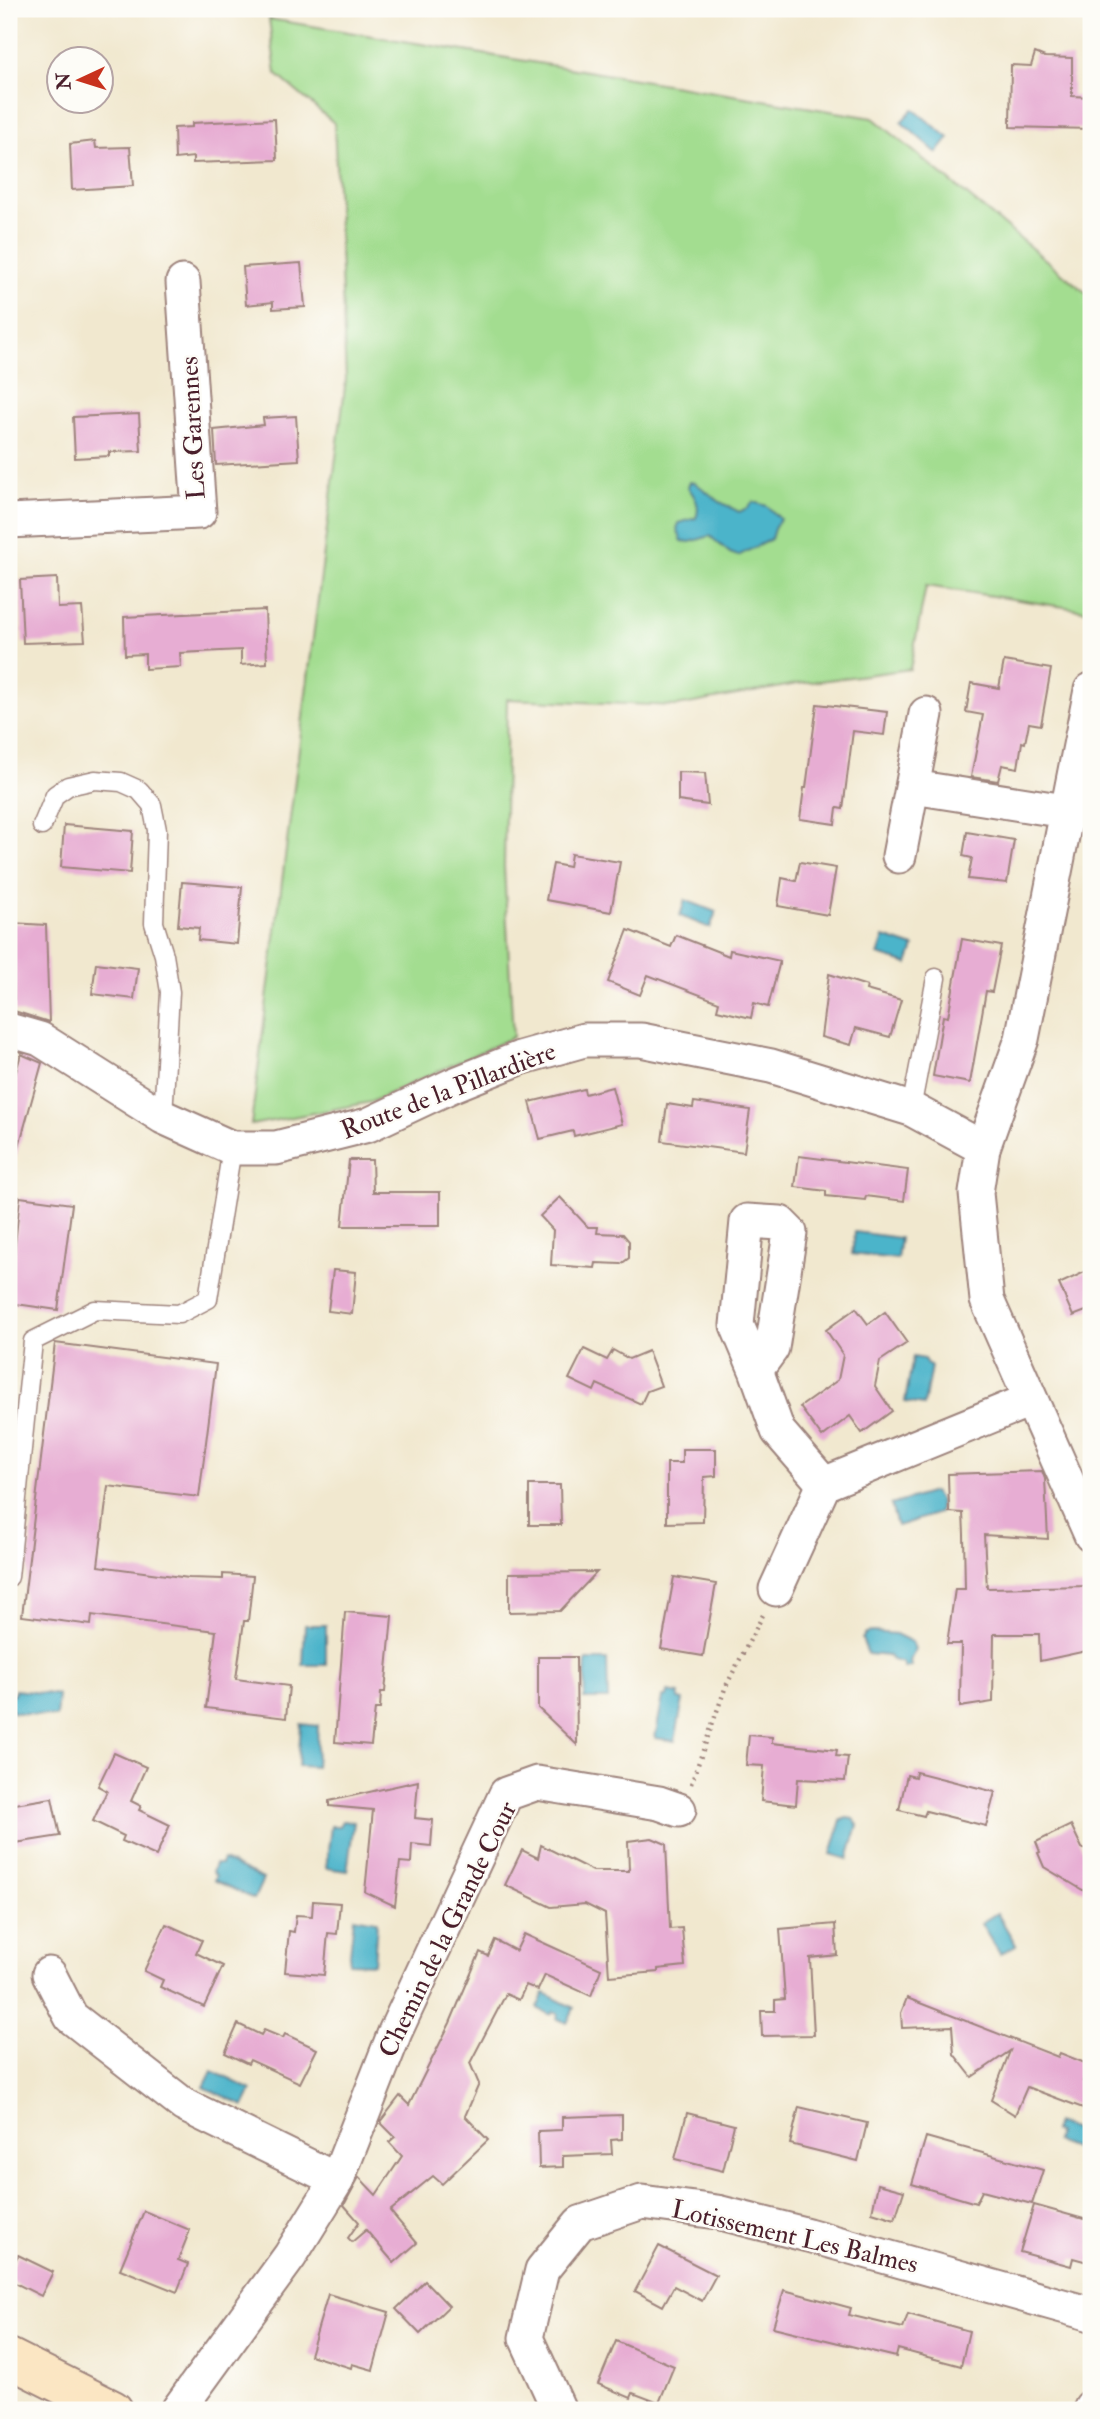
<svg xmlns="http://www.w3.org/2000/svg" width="1100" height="2419" font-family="'IM FELL Double Pica',serif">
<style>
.green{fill:#a3dd90;stroke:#767e5e;stroke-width:2}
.water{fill:#4cb4ca;stroke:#4b6a7a;stroke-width:2}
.building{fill:#e7add3}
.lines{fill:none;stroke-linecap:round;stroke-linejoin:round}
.service-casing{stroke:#9e847d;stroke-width:21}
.minor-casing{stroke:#9e847d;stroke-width:37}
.secondary-casing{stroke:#9e847d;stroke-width:42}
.path{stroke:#9e847d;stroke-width:4.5;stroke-dasharray:2 5;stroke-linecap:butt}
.service{stroke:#fff;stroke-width:18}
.minor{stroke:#fff;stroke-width:33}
.secondary{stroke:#fbe6c3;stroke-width:38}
.labels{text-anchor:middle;stroke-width:5;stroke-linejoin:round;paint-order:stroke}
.street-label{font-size:26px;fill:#4a1f2b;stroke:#fdfcf7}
</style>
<rect width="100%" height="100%" fill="#fdfcf7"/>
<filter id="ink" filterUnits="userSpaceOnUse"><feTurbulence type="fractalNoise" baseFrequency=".0143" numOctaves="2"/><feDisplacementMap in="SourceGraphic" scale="14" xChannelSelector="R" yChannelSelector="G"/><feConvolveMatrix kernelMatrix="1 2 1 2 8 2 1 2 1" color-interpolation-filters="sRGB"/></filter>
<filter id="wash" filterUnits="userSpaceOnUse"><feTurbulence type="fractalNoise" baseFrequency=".00686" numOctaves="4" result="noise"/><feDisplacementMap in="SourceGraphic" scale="28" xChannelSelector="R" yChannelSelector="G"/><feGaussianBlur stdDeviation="1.57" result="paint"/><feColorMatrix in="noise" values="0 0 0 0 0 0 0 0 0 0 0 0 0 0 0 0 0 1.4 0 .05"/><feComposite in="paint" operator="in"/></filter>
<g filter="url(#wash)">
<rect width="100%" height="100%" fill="#f1e8cf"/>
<path class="green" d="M269,19L873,118L1091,297V611L926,586L910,669L797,684L677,706L507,699L504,867L513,1037L371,1102L251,1125L346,379L334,123L276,74Z"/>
<g class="water">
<path d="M913,109L949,138L937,153L901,122Z"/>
<path d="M690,482H694L720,502L739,512L748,508L753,502L767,506L780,519L774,529L771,539L738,556L730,553L710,536L690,542L682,541L677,529L679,523L696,518C701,506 695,497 688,487Z"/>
<path d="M685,900L716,912L710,928L680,916Z"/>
<path d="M884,937L914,947L908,964L878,955Z"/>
<path d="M855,1232L900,1238L897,1259L852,1254Z"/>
<path d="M913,1357L924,1359L927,1365L931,1366L924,1405L905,1402Z"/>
<path d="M933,1492L940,1501L939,1513L897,1526L891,1505Z"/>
<path d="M305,1625H326V1665H303Z"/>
<path d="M873,1632L896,1634L912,1642L915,1649L910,1661L911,1667L904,1668L903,1663L892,1660L889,1656L868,1654L862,1639L866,1633Z"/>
<path d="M586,1660H607L608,1699H584Z"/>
<path d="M15,1690L58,1695L56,1717L12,1712V1708L9,1706V1696L14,1694Z"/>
<path d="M668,1692L679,1694L678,1699L683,1700L675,1741L655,1738L663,1697H667Z"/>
<path d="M301,1724L318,1726L316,1767L298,1766Z"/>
<path d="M847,1818L853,1819L858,1825L848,1859L831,1854L841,1820Z"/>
<path d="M342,1821L354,1822L347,1871L326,1868L331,1826H339Z"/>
<path d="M223,1860L263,1879L254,1899L214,1880L216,1876L212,1872L215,1864H221Z"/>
<path d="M997,1913L1016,1945L1000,1954L981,1923Z"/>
<path d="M354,1917L377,1921L374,1964L349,1963Z"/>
<path d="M544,1993L574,2008L567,2023L557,2019L558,2013L553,2011L551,2015L537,2008Z"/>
<path d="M212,2071L252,2090L244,2106L204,2087Z"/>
<path d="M1056,2123L1091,2136L1087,2153L1055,2141L1057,2133L1053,2131Z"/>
</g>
<g id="blocks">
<g class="building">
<path d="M1035,53L1045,57L1072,58V96L1091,97V129L1010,127L1011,65L1031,66Z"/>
<path d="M275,119L277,160L193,163V157L175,159L174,128L192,127V123Z"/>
<path d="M95,141L96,148L130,147L133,186L72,190L70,144Z"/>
<path d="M301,263L305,307L273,309V302L246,305L243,267Z"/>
<path d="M139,414L141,451L109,452V456L75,458L73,417Z"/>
<path d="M296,416L299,460L216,465L214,430L264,425L263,418Z"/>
<path d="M57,578L58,608L82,607L85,641L23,643L20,580Z"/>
<path d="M265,610L267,663L241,665V650L180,653L181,667L145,669V654L125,655L124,617Z"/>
<path d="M1004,661L1051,669L1041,725L1029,723L1025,743L1022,742L1018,768L1002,765L998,781L971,777L983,715L966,712L971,683L999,688Z"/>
<path d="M817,704L887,712L884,735L853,731L843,809L837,808L835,824L800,819L804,788H806Z"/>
<path d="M678,772L705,773L708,805L678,801Z"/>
<path d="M64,825L133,831L130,873L61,867Z"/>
<path d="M967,832L1014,840L1007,883L968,879L972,858L963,856Z"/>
<path d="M571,854L620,862L611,912L546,900L553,864L569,867Z"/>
<path d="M800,862L836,868L828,915L778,906L782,878L796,881Z"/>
<path d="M182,882L242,887L237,944L198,940L199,928L178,926Z"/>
<path d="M11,923L46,925L49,1022L14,1011Z"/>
<path d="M628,930L671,947L676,935L729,956L730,950L780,961L768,1007L754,1003L751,1018L717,1010L719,1002L648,975L640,995L608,982Z"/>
<path d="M962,939L1001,946L992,992L986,991L970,1083L933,1076L943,1016L948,1017Z"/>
<path d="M96,963L138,968L134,999L92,994Z"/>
<path d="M829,974L867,986L866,990L901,1000L890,1037L856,1028L851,1045L821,1037Z"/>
<path d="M21,1054L42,1063L16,1157L9,1156V1079H14Z"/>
<path d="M612,1087L622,1124L574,1136L573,1131L540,1139L530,1102L584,1089L585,1094Z"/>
<path d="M694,1102L750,1110L744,1152L662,1141L667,1104L693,1108Z"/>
<path d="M799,1156L908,1170L904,1201L866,1196L865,1200L826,1196V1191L795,1187Z"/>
<path d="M349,1160H372L373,1192H440V1226H342Z"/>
<path d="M20,1197L72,1204L58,1310L9,1303Z"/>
<path d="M560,1197L588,1227H598L597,1233L623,1234L629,1241V1258L621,1264L596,1263L595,1268L551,1265L553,1230L540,1216Z"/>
<path d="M1091,1269V1309L1073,1316L1059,1284Z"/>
<path d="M333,1270L356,1272L352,1314L328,1311Z"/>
<path d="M856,1308L868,1324L885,1312L907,1343L880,1361L875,1386L892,1411L862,1433L850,1416L822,1437L800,1407L838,1380L843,1355L826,1330Z"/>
<path d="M55,1343L216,1364L199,1497L108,1486L98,1566L189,1578L223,1579V1574L253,1576L248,1621H244L236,1679L289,1686L286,1718L206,1708L216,1631L92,1615L91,1625L22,1616Z"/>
<path d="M584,1349L607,1360L613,1350L629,1359L648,1351L661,1386L647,1391L641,1404L597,1384L594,1391L569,1379Z"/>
<path d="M682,1449H716V1476L704,1477L703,1522L667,1523V1463H682Z"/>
<path d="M1042,1471L1045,1479L1048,1539L984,1535L987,1588L1091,1586V1650L1040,1661L1039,1634H994L993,1702L960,1707L961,1644H947L955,1589H965L964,1534L963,1513L949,1512L948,1474Z"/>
<path d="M529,1485H560L561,1525H529Z"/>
<path d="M597,1572L560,1611L509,1612V1573Z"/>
<path d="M674,1577L716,1584L703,1656L661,1649Z"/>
<path d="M345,1612L392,1616L385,1692H381L380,1709H375L371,1745L335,1742Z"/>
<path d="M538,1657H576L577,1745L538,1708Z"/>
<path d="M749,1735L772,1737V1743L837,1750L836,1756L848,1757L845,1781L798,1779L796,1805L761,1801L764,1766L746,1765Z"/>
<path d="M114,1753L146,1767L131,1801L141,1806L139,1810L170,1825L156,1856L122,1841L124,1836L93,1821L107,1791L98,1786Z"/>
<path d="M916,1772L995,1792L986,1826L926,1811L924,1816L899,1810L907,1775L915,1777Z"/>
<path d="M418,1781L415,1818L433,1820L431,1846L412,1844L411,1863L400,1862L395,1906L365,1892L373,1810L329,1806V1801Z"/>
<path d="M52,1798L60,1836L9,1844V1805Z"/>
<path d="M1071,1825L1082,1848L1091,1853V1895L1044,1867L1038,1853L1040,1852L1036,1842Z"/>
<path d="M652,1838L666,1844L670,1929L682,1928L685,1966L658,1969V1972L609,1976L605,1914L585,1904L551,1907L505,1885L522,1850L538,1858L541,1845L593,1871H629L628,1841Z"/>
<path d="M313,1901L340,1903L337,1934L328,1933L324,1975L285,1972L289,1931L294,1932L296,1915L312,1916Z"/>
<path d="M166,1924L202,1940L196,1953L223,1966L204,2007L160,1987L163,1980L144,1971Z"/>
<path d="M835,1924L837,1955L810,1958L814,2035L762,2036L761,2011H775V2000L785,1999L780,1929Z"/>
<path d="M524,1934L601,1969L591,1996L545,1975L538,1990L526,1985L519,2000L506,1994L470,2063L479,2084L465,2116L488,2140L442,2184L433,2176L390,2211L417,2243L394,2263L366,2230L352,2242L348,2238L359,2222L344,2205L359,2177L376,2195L402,2156L389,2142L395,2137L380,2122L400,2096L409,2105L450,2023L480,1952L488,1956L495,1940L516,1951Z"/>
<path d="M907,1998L1058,2057L1060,2053L1090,2065L1083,2081L1091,2085V2111L1027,2087L1015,2115L991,2100L1010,2051L972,2077L954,2054L952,2026L902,2028L901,2013Z"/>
<path d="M238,2024L261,2035L264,2030L283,2038L285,2034L317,2049L300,2083L250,2060L248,2064L225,2053Z"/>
<path d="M799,2107L867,2123L858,2161L790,2144Z"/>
<path d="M687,2113L734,2125L723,2171L675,2159Z"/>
<path d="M622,2115V2139L611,2140L612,2154L563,2156V2167L539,2168L538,2131L562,2130V2117Z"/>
<path d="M926,2137L1043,2170L1032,2204L982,2191L976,2203L912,2184Z"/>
<path d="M878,2184L904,2191L895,2219L872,2212Z"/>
<path d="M1034,2205L1091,2221V2263L1073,2258L1071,2266L1020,2252Z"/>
<path d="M144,2211L190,2230L178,2260L188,2264L177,2292L120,2269Z"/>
<path d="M659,2246L716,2275L702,2301L674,2286L663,2306L635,2291Z"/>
<path d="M18,2255L53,2272L41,2296L9,2280V2273Z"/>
<path d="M425,2281L449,2306L420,2334L396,2309Z"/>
<path d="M784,2290L851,2308L849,2315L903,2328L908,2314L969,2331L961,2366L898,2349L896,2357L773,2327Z"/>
<path d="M328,2294L389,2312L373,2370L352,2364L351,2368L310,2355Z"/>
<path d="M616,2341L674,2366L659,2403L633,2393L631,2398L598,2384Z"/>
</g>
</g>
</g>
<g filter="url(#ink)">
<use href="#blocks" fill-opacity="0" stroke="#9e847d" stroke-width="2"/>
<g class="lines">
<defs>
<g id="service">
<path d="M42,826L55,795L68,786L95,780L121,782L139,790L152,805L157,830L154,923L164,955L170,992L163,1117"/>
<path d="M911,1109L936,978"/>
<path d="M9,1577L33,1341L95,1310L179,1314L208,1299L232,1148"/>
</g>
<g id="minor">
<path d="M9,521L199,512L183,282"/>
<path d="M1091,690L1022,1039L983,1148L976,1193L987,1300L1091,1535"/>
<path d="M913,787L1065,811"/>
<path d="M899,856L926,714"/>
<path d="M9,1030L40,1039L163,1117L232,1148H276L368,1125L453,1085L520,1058L584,1040H641L771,1066L911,1109L983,1148"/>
<path d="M756,1370L737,1325L747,1221L780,1223L790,1233L772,1348L756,1370L778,1431L824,1484"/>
<path d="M776,1589L824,1484L1030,1400"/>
<path d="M49,1974L71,2017L184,2105L337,2180"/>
<path d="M178,2410L290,2256L337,2180L395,2032L506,1794L537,1783L659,1803L679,1810"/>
<path d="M559,2410L526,2338L542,2270L580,2223L642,2202L717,2212L808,2235L1091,2314"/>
<path d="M1090,2410L1091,2407"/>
</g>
<path id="secondary" d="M9,2358L113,2410"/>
</defs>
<use href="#service" class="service-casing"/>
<use href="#minor" class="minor-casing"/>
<use href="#secondary" class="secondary-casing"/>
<path class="path" d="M691,1784L726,1686L763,1615"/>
<use href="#service" class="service"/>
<use href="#minor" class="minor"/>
<use href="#secondary" class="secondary"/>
</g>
</g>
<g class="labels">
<g class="street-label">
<text transform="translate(192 428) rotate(-93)" y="9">Les Garennes</text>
<text transform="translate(448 1090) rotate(-21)" y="9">Route de la Pillardière</text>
<text transform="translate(447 1929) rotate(-64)" y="9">Chemin de la Grande Cour</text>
<text transform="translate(795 2236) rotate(13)" y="9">Lotissement Les Balmes</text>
</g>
</g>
<rect width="1100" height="2419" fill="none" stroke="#fdfcf7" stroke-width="35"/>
<g transform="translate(80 80) rotate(266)"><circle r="33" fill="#fdfcf7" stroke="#b5a4a5" stroke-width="2"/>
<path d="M0-5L12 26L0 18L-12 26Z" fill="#c8321e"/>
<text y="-10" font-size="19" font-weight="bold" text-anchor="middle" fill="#4a1f2b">N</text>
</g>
</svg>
